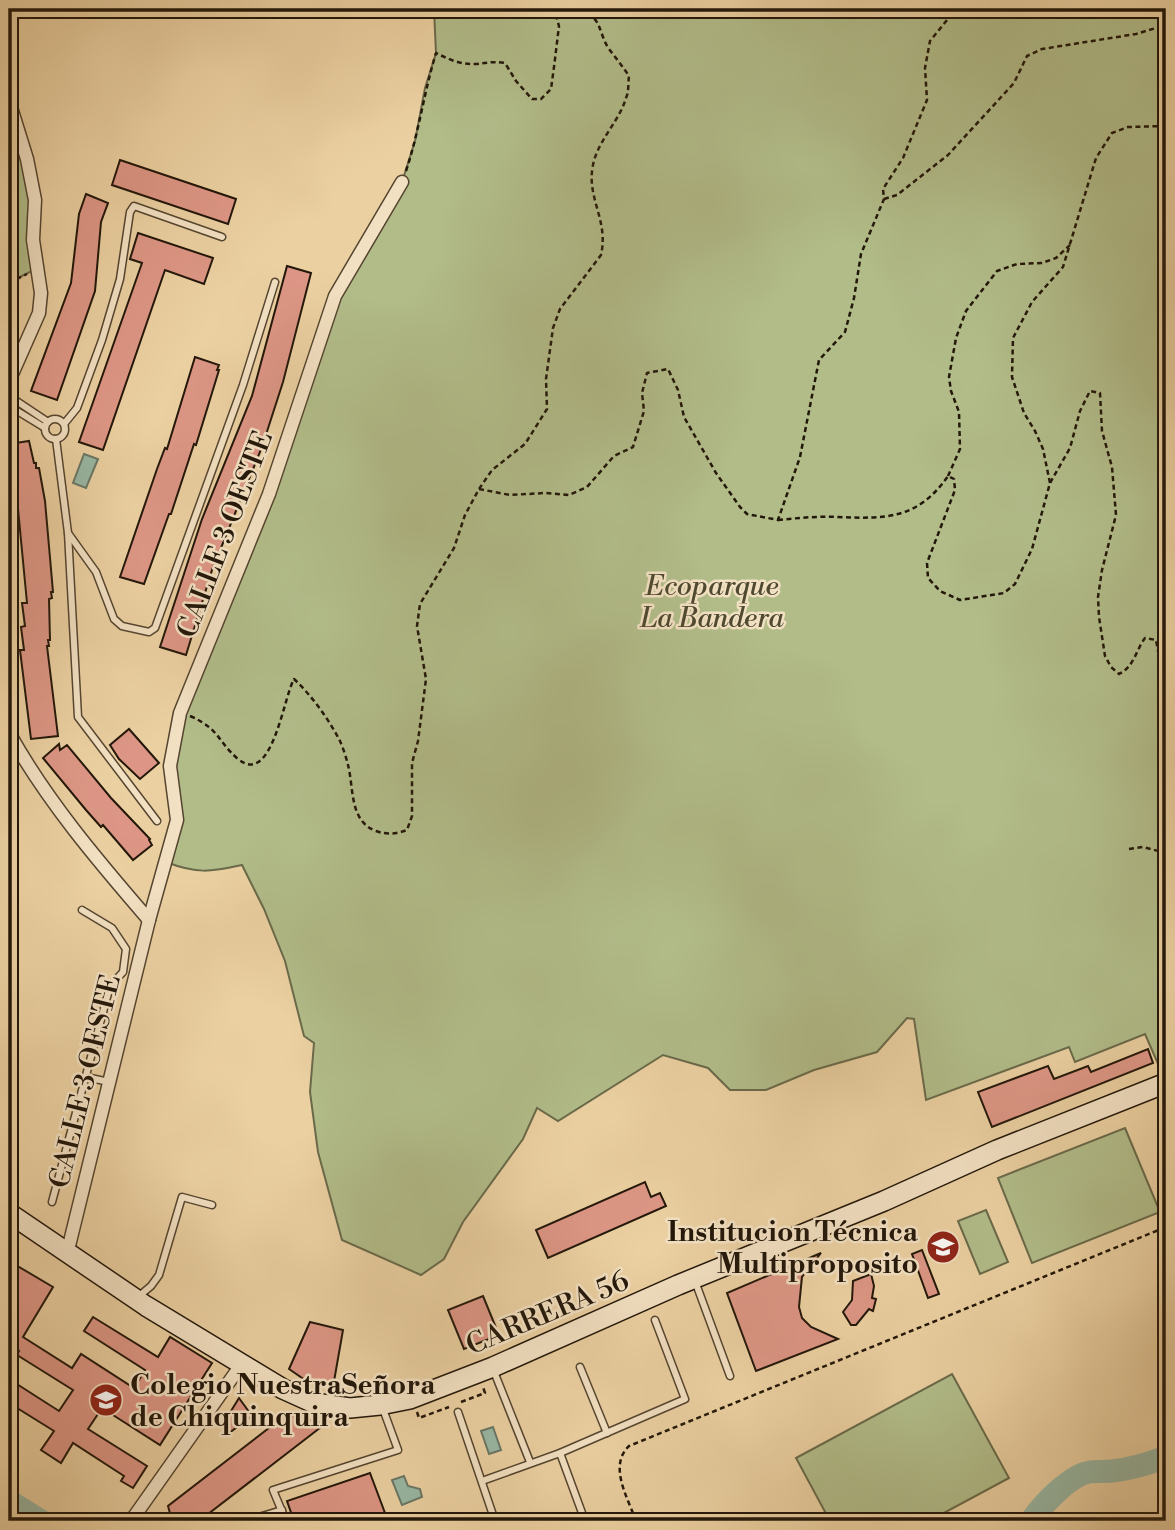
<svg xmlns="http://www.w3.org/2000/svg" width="1175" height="1530" font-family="'Libre Bodoni',serif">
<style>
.green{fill:#b1bc89;stroke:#6a6a4a;stroke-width:2}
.water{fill:#98b7a3;stroke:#697766;stroke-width:2}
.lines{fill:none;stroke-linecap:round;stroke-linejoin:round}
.river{stroke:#98b7a3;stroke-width:23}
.building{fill:#dd9685;stroke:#23170a;stroke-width:2}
.lane-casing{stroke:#554530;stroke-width:9}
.street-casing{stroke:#554530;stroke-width:15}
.secondary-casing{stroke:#23170a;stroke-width:22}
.path{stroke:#23170a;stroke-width:2.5;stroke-dasharray:5 3.5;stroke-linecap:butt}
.lane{stroke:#f2e0c2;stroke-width:6}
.street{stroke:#f2e0c2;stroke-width:12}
.secondary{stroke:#f2e0c2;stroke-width:19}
.labels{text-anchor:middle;stroke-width:5;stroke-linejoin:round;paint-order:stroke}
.street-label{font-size:28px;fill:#23170a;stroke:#f2e0c2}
.park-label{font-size:28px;font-style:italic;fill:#4e4930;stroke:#f2e0c2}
.poi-label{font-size:28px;font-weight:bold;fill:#23170a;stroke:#f2e0c2;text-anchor:end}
</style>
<rect width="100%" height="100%" fill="#ebd0a1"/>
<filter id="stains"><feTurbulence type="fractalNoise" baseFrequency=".00286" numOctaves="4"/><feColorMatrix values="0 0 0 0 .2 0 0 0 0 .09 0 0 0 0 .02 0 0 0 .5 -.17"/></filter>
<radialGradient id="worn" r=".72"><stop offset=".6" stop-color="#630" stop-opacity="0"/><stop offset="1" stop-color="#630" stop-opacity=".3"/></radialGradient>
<g class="green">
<path d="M434,9H1166V1082L1145,1034L1075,1062L1069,1047L926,1100L914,1019L907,1018L877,1052L814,1070L766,1090H730L708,1068L663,1055L558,1121L537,1108L523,1139L463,1222L444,1259L421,1275L342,1240L318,1152L310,1092L314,1043L304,1036L285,961L264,909L242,865C210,872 197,874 166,862L176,820L170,766L180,713L269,494L335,296L402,182L415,141L425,88L436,53Z"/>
<path d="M19,147L27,159L36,269L14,280L9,287V201Z"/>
<path d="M1125,1128L1160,1212L1032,1263L998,1178Z"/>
<path d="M986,1210L1008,1262L980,1274L958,1221Z"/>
<path d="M952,1374L1009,1478L929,1521H830L796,1458Z"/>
</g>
<g class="water">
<path d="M84,454L98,459L86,488L73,483Z"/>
<path d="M493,1427L501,1450L489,1454L481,1431Z"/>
<path d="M404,1476L408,1486L420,1489L422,1497L402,1505L392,1480Z"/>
</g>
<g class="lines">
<g class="river">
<path d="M9,1501L41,1521"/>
<path d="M1031,1521C1042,1505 1070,1475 1090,1472C1097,1471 1105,1472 1112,1471C1131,1469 1148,1464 1166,1457"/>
</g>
</g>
<g class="building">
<path d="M120,160L236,199L228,224L112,185Z"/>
<path d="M86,194L108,203L101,222L95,291L57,400L31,391L71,283L79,214Z"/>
<path d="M138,233L213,258L204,284L165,270L103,450L79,442L142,263L130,259Z"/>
<path d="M287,266L311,273L283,382L262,447L212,570L186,655L160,647L202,519L252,396Z"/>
<path d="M195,357L219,365L217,370H219L196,445L194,444L171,514H169L144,584L120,577L157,469L165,448L167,449Z"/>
<path d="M29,441L34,463H36V468H39L45,501L53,592H51L52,598L49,599L50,640H48L49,646H47L58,736L31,739L20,650H24L21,627L25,626L22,603H27L16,488H14L11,466H9V444Z"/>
<path d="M129,729L159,763L140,779L119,759L110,745Z"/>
<path d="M59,744L60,750L67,745L111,798L150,839L149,840L152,845L133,860L103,825L101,827L86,810L43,758Z"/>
<path d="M1148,1049L1153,1063L992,1127L978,1092L1048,1066L1054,1079L1088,1066L1091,1072Z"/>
<path d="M645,1182L651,1197L660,1193L666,1206L548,1258L536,1230Z"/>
<path d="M922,1250L939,1294L928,1298L912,1254Z"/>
<path d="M821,1253L802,1277L799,1307L802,1318L811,1327L838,1339L756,1371L727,1293Z"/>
<path d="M9,1261L53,1287L23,1337L72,1368L81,1354L134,1388L145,1370L84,1331L93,1317L158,1357L170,1337L212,1363L160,1445L102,1408L88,1429L147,1466L133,1488L121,1481L124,1476L73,1443L61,1463L41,1450L54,1431L9,1403V1379L59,1411L73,1390L17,1355L19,1351L9,1345Z"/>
<path d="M871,1274L874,1286L872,1298L876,1299L873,1311L869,1309L856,1325H851L843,1312L852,1300L853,1281Z"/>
<path d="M483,1296L499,1335L464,1349L448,1310Z"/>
<path d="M310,1322L343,1330L333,1387L308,1382L289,1369Z"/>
<path d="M239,1398L252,1416L229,1433L223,1424Z"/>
<path d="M287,1414L325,1424L199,1521H172L168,1506Z"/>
<path d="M370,1473L388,1521H294L287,1501Z"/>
</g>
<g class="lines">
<defs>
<g id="lane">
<path d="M9,396L48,422"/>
<path d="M9,406L45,428"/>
<circle cx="55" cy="429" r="10"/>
<path d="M64,424L77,408L102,340L120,279L130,212L134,206L222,237"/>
<path d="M56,439L68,533L78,717L157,821"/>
<path d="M68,533L96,572L114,619L122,626L149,632L155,628L243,385L275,282"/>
<path d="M86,1077L109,1082"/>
<path d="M52,1202L110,986L123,972L126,949L112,928L82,910"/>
<path d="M695,1281L730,1376"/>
<path d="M138,1297L151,1286L159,1275L182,1197L212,1205"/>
<path d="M580,1367L607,1433"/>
<path d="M493,1369L530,1462"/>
<path d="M458,1412L495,1521"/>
<path d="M560,1453L585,1521"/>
<path d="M482,1481L560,1453L685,1399L655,1320"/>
<path d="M246,1521L282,1510"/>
<path d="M286,1521L273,1490L398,1450L383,1409"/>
<path d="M433,1521L444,1518"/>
</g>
<g id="street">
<path d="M9,101L27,159L35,200L33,240L41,293L39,313L9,381"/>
<path d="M9,733C47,801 98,861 149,920"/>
<path d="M67,1254L149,920L177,820L170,766L180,713L269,494L335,296L402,182"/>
<path d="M131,1521L241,1365"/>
</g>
<path id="secondary" d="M9,1213L146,1306L283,1389L314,1403L350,1408L380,1405L410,1399L493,1367L678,1285L884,1201L997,1150L1166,1083"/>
</defs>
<use href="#lane" class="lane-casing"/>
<use href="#street" class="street-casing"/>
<use href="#secondary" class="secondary-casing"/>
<g class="path">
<path d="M406,171C419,132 424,92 436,53C448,59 461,65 476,64C487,63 493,61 505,63L516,81L532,99H541L551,89L554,67L559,26L554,9"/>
<path d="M884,199L897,195L948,155L1014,83L1027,56L1042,49L1136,34L1166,25"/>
<path d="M9,283L27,274"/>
<path d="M948,476L960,449L959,412L951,391L949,377L956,338L966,311L997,271L1017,264L1042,263L1056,258L1070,245"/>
<path d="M1050,483L1043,449L1035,431L1024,413L1012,377L1013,338L1032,302L1063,267L1096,158L1112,133L1128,127L1166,126"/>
<path d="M479,489L492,470L525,444L547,409L546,379L553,328L560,309L601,255C609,220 586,198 593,165C598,140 619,122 626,98C629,92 628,83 629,76C623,67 616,58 609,49C598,33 602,14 579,12L580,9"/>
<path d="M778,520C798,518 818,516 838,517C887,519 918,519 948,476L954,479L955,490L927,563L928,578L940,591L960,600L1004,593L1015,584L1032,549L1050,483L1070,448L1080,411L1090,391L1100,393L1102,431L1112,467L1116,515L1102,570L1098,597L1099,617L1105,656L1111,667L1119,674C1134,667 1136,650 1145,638L1156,640L1158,651L1166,666"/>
<path d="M190,716C220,729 218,742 238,759C272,787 283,699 294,679C312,696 327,717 339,739C343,747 346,757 348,765C354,788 349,821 376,831C387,835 397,834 407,830L412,816V763L418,741L426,679L417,626L420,604L454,548L465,515L479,489L510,495L545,493L569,495L587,487L614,456L633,447L644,411L642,393L647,373L668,369L678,390L684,417L716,473L740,507L747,514L778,520L800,457L819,360L845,332L854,298L861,254L884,199L883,189L903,158L927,100L925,68L930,41L956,9"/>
<path d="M1129,849L1143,847L1166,853"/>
<path d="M461,1402L485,1393L483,1387"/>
<path d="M417,1412L419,1418L449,1407"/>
<path d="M636,1521C628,1498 608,1466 629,1446L1166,1227"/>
</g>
<use href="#lane" class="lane"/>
<use href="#street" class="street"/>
<use href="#secondary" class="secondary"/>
</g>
<defs>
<symbol id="school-disc" viewBox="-11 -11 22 22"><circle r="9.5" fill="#8f2418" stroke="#f2e0c2"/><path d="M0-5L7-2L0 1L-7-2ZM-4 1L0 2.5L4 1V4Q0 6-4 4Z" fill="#fff"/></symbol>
</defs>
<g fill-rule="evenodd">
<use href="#school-disc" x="924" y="1228" width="38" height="38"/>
<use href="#school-disc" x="87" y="1381" width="38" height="38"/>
</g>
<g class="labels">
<g class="street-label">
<text transform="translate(224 534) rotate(-69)" y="10">CALLE 3 OESTE</text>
<text transform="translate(84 1081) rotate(-76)" y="10">CALLE 3 OESTE</text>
<text transform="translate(547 1312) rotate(-23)" y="10">CARRERA 56</text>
</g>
<g class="park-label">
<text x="712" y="595">Ecoparque<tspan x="712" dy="32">La Bandera</tspan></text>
</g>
<g class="poi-label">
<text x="918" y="1241">Institucion Técnica<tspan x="918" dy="32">Multiproposito</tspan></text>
<text x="130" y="1394" text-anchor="start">Colegio NuestraSeñora<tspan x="130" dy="32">de Chiquinquira</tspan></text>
</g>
</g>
<rect width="1175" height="1530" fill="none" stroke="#ebd0a1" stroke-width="35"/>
<rect x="10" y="10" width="1154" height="1509" fill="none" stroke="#23170a" stroke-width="3.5"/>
<rect x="18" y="18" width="1140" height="1495" fill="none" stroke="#23170a" stroke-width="2"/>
<rect width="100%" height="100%" filter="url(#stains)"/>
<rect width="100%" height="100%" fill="url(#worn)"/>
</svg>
